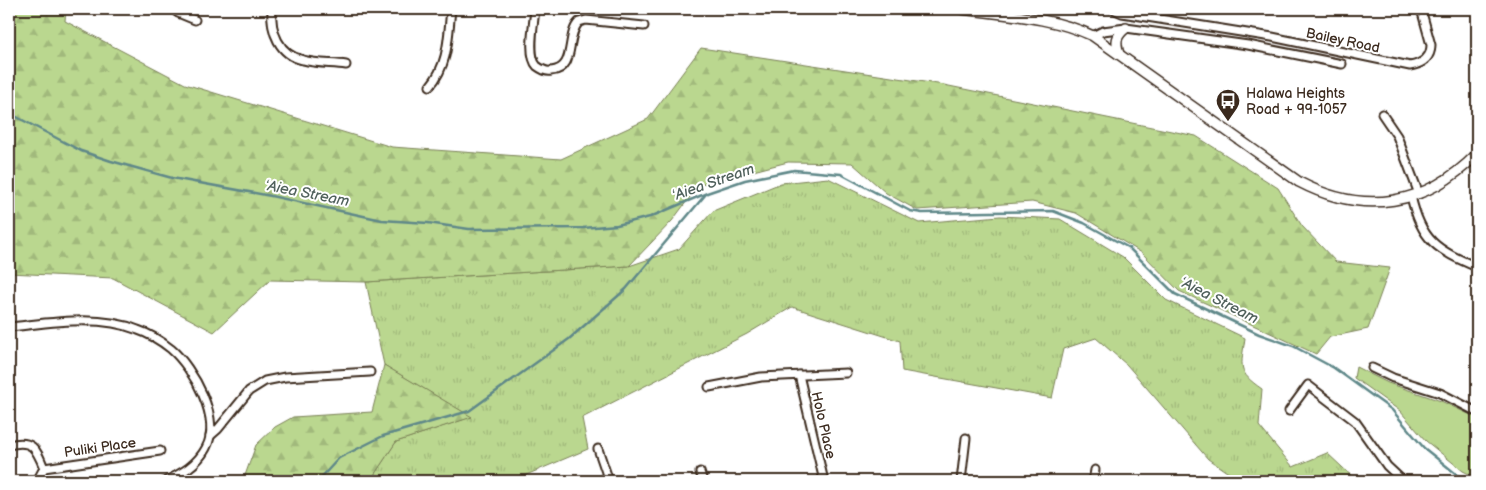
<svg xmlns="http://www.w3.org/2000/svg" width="1486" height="490" font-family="'Balsamiq Sans',sans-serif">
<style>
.grass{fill:url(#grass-tufts);stroke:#7a8056}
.forest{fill:url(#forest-firs);stroke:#7a8056}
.green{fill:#bad78f;stroke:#7a8056}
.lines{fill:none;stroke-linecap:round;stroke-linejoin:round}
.stream{stroke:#5f8889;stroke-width:2.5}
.minor-casing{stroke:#3b2a1e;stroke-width:11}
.tertiary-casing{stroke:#3b2a1e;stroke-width:12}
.minor{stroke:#fff;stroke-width:7}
.tertiary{stroke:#fff;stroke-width:9}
.labels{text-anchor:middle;stroke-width:4;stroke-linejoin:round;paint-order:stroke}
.street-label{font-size:14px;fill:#3b2a1e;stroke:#fff}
.poi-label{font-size:14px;fill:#3b2a1e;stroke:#fff;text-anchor:start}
.water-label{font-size:15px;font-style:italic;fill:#50615c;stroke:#fff}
</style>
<defs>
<pattern id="grass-tufts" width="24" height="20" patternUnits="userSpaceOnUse" patternTransform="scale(1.25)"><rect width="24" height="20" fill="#bad78f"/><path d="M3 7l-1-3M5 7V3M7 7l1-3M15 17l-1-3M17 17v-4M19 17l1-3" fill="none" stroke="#a1b97b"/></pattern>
<pattern id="forest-firs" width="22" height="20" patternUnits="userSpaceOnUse" patternTransform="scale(1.25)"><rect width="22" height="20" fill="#bad78f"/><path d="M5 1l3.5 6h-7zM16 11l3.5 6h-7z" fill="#a1b97b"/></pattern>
</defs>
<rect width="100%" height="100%" fill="#fff"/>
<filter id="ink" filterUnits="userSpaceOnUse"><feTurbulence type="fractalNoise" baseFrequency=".02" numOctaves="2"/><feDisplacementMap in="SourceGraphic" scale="10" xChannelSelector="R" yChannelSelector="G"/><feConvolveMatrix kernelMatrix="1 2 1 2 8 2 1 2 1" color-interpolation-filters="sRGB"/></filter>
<g filter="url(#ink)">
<path class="grass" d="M828,178L919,223L1000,216L1060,219L1123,257L1166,300L1245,338C1241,367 1237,372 1262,389L1259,426L1293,467L1327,453L1357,481H1240L1208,459L1127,365L1096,338L1063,349L1052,398L902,371L900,341L792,307L747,334L582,418L588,449L512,481H370L396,442L471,417L384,365L366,282L629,266L679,249L713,211L781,183Z"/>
<g class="forest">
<path d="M9,9H66L65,21L185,84L392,147L561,159L648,119L701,48L944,85L1196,136L1278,188L1302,226L1336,262L1390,268L1368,329L1330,337L1316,354L1179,291L1142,253L1076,213L1032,202L917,210L886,193L852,163L788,162L699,185L672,221L629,266L366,282L270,280L214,332L113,278L9,273Z"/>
<path d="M384,365L472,417L396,442L370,481H243L256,445L275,427L293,417L372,412Z"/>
</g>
<path class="green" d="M1356,367L1388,383L1441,401L1477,418V478L1463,471L1426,441L1400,411L1354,378Z"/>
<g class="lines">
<g class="stream">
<path d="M9,114L13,115L81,151L111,161L172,178L271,196L382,220L428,223L469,229L583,228L617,225L650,217L707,193L745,180L794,170L841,174L910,211L922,213L1053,211L1084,223L1129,248L1175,294L1259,334L1293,346L1334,368L1392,410L1424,448L1460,477L1469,481"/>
<path d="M318,481L339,458L383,436L469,411L569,339L626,289L706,194"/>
</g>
<defs>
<g id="minor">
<path d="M173,9L178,13L195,20"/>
<path d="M272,9C270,31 279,55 303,60C317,64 332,63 346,65"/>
<path d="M535,9C534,23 527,56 537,66C541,69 546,72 551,71C577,69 565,36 579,22L586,20L644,26"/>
<path d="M1113,9L1122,13L1272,37L1410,66C1422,64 1431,58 1431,45L1421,9"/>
<path d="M1093,36L1103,31L1126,28L1248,45L1342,64"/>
<path d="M430,86C449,64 448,36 451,9"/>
<path d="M1382,114L1397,136L1419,194"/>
<path d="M1411,196C1421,241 1437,250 1477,267"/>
<path d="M9,327C50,323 98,314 138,330C150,334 161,341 171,349C193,368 222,419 206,448C197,465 182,473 166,481"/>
<path d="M1372,368L1393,378L1440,393L1477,412"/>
<path d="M799,375L824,481"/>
<path d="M709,387L761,377L846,373"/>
<path d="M1289,411L1308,385L1355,421L1387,466L1403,481"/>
<path d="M210,436L218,429L249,391L265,381L285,377L370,372"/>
<path d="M9,445C32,439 36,448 44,468L37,481"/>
<path d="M598,449L609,481"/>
<path d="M44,468L160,451"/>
<path d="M700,472L703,481"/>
<path d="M961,481L966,438"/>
<path d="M1093,481L1095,470"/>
</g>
<g id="tertiary">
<path d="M962,9C1006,15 1053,17 1093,36L1299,182C1364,216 1426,206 1477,154"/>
<path d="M1119,54C1115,41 1116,36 1126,28"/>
</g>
</defs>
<use href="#minor" class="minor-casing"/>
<use href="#tertiary" class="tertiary-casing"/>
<use href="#minor" class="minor"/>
<use href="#tertiary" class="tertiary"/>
</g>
</g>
<defs>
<symbol id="bus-pin" viewBox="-11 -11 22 30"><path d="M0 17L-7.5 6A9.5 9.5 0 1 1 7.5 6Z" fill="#3b2a1e" stroke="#fff"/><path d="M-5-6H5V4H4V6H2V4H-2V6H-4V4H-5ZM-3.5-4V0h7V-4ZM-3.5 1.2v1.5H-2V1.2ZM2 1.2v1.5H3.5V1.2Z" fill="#fff"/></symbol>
</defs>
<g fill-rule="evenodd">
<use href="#bus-pin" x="1214" y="87" width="28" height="38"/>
</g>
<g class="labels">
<g class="street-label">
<text transform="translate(1343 40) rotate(12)" y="5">Bailey Road</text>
<text transform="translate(824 425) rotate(77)" y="5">Holo Place</text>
<text transform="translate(100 447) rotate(-8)" y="5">Puliki Place</text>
</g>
<g class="poi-label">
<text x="1246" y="98">Halawa Heights<tspan x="1246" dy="16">Road + 99-1057</tspan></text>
</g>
<g class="water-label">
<text transform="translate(713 182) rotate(-19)" y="5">ʻAiea Stream</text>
<text transform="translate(307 193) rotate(11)" y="5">ʻAiea Stream</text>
<text transform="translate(1219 300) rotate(27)" y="5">ʻAiea Stream</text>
</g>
</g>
<rect width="1486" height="490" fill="none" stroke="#fff" stroke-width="30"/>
<rect x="15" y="15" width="1456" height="460" fill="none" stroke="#3b2a1e" stroke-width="2" filter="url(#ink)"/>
</svg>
